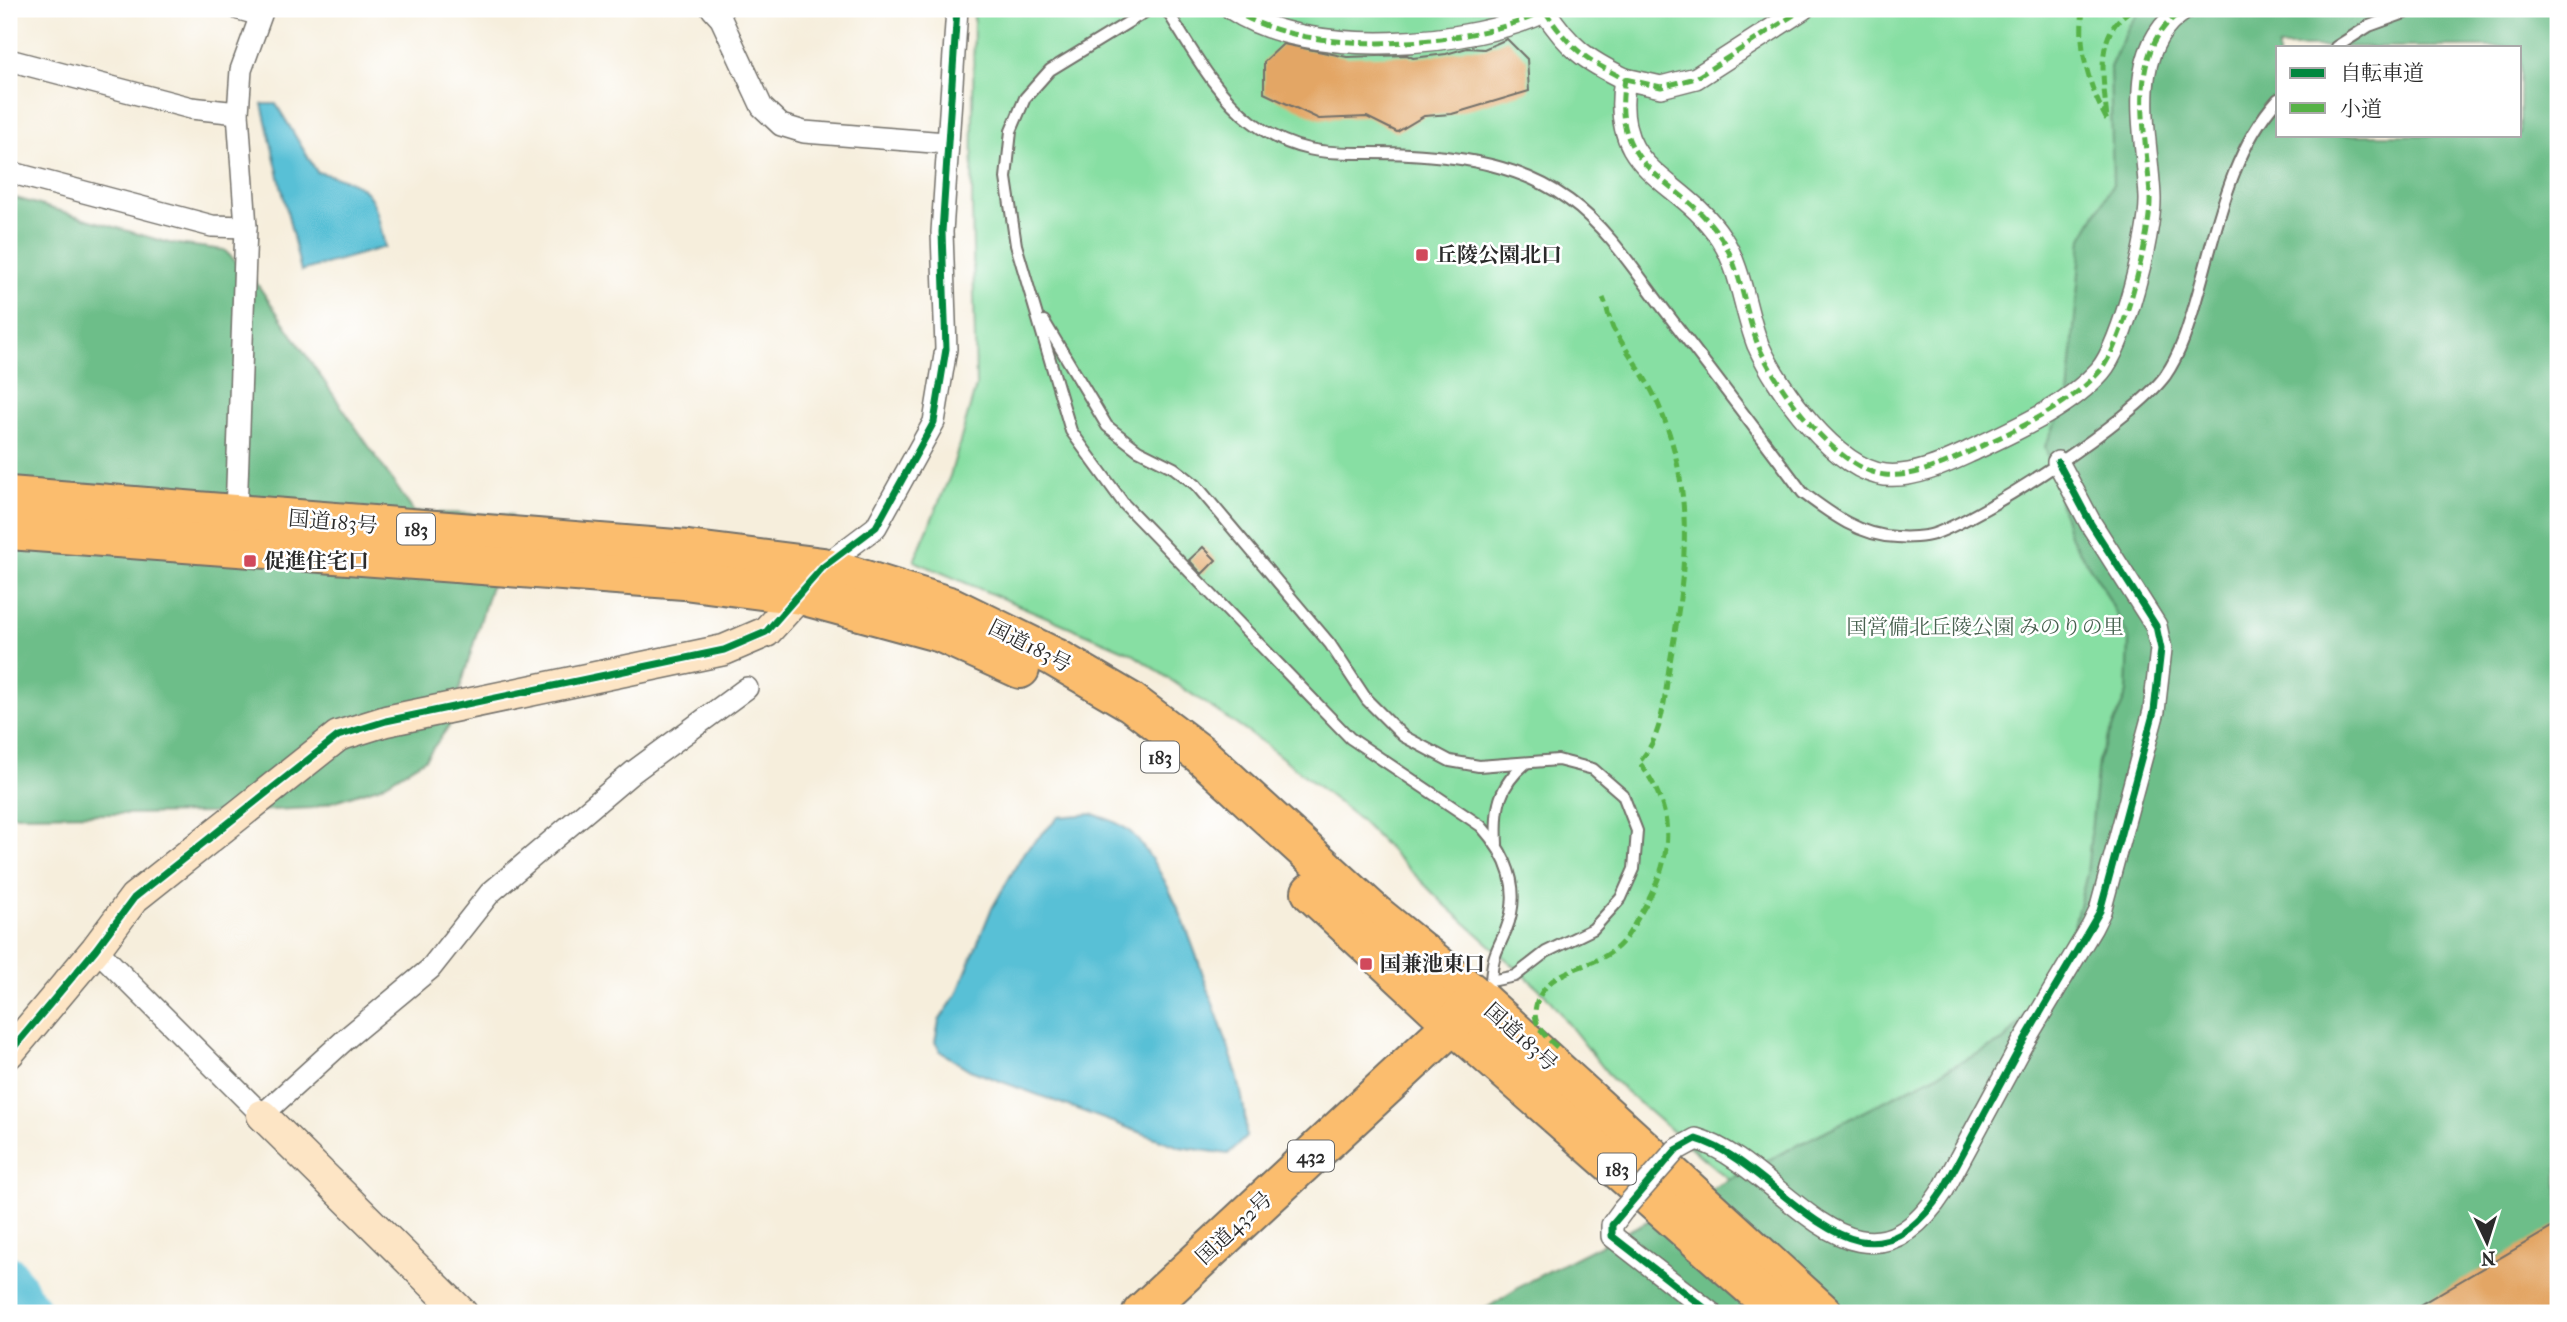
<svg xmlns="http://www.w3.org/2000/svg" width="2567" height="1322" font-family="'IM FELL French Canon','Noto Serif JP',serif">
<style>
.green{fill:#87dfa3;stroke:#598567;stroke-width:2;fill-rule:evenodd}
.forest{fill:#6dbe89;stroke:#4c745a;stroke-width:2;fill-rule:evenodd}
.water{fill:#59c0d6;stroke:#427680;stroke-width:2}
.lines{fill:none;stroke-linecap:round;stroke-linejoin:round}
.river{stroke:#59c0d6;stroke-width:37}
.building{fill:#e3a665}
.lane-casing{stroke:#726f69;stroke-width:14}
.street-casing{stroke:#726f69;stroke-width:24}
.secondary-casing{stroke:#726f69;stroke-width:33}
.highway-casing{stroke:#726f69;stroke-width:42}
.lane{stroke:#fff;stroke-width:10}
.street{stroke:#fff;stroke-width:21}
.secondary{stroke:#fde5c5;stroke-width:30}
.highway{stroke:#fbbd6e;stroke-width:38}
.street-bridge-casing{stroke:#726f69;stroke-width:24;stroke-linecap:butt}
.street-bridge{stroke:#fff;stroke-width:21}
.quiet{stroke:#56b246;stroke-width:5;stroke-dasharray:10 5;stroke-linecap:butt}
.cycleway-casing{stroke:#fff;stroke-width:11}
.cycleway{stroke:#00873e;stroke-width:7}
.poi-dot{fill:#d1495b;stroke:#fff;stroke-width:2.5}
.labels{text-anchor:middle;stroke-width:5;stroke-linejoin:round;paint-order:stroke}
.shield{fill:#fff;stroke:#6b6b6b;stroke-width:2}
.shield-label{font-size:19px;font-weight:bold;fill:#2b2b2b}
.poi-label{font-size:21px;font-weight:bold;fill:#2b2b2b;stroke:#fff;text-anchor:start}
.street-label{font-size:21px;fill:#2b2b2b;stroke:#fff}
.park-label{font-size:21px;fill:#47614f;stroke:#fff}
</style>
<rect width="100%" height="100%" fill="#fff"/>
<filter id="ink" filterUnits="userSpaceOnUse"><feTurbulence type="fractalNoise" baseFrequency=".0143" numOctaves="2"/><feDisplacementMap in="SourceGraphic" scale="14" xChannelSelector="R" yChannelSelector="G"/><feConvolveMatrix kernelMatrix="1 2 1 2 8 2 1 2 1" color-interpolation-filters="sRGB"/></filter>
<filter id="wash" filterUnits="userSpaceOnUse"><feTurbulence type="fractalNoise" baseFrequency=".00686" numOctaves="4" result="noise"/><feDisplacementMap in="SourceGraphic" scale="28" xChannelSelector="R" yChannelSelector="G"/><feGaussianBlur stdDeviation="1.57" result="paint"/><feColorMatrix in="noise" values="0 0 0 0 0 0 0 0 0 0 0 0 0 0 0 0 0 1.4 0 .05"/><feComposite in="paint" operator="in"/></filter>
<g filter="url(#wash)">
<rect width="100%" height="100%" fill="#f6eedc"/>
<path class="green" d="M974,9H2558V1216L1894,1313L1704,1159L1613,1080L1544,993L1443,903L1360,820L1265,744L1131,653L914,561L950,476L976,386L972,206ZM2278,47H2520V135H2278Z"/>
<g class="forest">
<path d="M2141,9H2558V1313H1479L1531,1280L2005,1040L2063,971L2087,873L2098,761L2127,693L2129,639L2102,586L2069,535L2045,446L2068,397L2082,238L2113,184L2110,67L2129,26ZM2278,47H2520V135H2278Z"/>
<path d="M9,196L169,243L224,250L253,278L414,512L512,515L449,726L425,759L381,786L313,808L212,813L9,815Z"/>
</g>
<g class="water">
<path d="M262,104H276L317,172C374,185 373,193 385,247L301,271Z"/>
<path d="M1092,814C1109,819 1126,825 1137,839C1175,886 1192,943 1211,998C1227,1044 1246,1088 1246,1137L1228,1154L1180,1147L970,1070L941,1052L935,1042L939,1021L957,994L991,910L1024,852L1059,817Z"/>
</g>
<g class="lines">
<path class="river" d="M9,1274L34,1313"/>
</g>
<g id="blocks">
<g class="building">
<path d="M1507,39L1527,59L1529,91L1452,114L1424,116L1397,132L1367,117L1319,119L1264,93V62L1283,44L1347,57L1407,55L1413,58L1446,54L1467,48L1484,49Z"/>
<path d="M1203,547L1216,560L1202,574L1189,560Z"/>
<path d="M2558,1224V1313H2406Z"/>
</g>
</g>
</g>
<g filter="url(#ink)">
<use href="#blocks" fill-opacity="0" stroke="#726f69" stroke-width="2"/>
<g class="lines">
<defs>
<g id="lane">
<path d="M1150,9L1050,70L1025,98L1011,131L1006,178L1016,245L1071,431L1124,504L1350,738L1481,826C1508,856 1522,890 1506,930C1496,954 1493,953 1491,981L1481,992"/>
<path d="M1166,9C1191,48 1215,94 1252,122C1305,163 1348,150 1409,154C1465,157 1522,166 1569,200C1608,228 1637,274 1666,312C1712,372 1758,432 1803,493C1831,514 1860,536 1897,537C1908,538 1924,537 1934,534C1987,515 2132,420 2165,376C2182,352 2190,321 2198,293C2217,227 2231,151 2278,99"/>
<path d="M2336,47L2369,26L2416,9"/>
<path d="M1044,321L1107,426L1138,450L1174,468L1196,485L1330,644L1367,700L1403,736L1450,761L1479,766L1558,760L1593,769L1623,795L1637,831L1634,869L1621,898L1593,929L1546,952L1515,976L1491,981"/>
<path d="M1497,844C1495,809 1498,786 1526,763"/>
</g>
<g id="street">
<path d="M712,9L721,19L762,107L781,125L804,132L946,143"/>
<path d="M1232,9C1307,60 1472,48 1550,9"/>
<path d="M1545,11C1569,48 1586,60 1625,79C1609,175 1680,175 1721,238C1742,270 1744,310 1758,345C1777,388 1835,469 1885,475C1914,478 1945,463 1971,451C2015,430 2068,407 2100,371C2123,345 2151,234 2150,198C2148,136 2121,49 2185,9"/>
<path d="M9,60L191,108L238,113"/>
<path d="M1625,79L1661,87L1696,78L1803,9"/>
<path d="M9,172L212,226L246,227"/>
<path d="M236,514L246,227L238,113L241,70L261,15L239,9"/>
<path d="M823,567L876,527L934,422L946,349L942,232L957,9"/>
<path d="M96,949L262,1115L348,1037L430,969L490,893L633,772L747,688"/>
<path d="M1676,1150L1696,1139C1782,1163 1858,1322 1943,1190L2022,1044L2092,927L2100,911L2154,711L2161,649L2156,626L2091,524L2058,462"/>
<path d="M1623,1210L1612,1225V1236L1711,1313"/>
</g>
<g id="secondary">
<path d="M9,1053L96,949L134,898L338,736L386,721L724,650L766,632L810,584"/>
<path d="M262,1115L462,1313"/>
</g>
<g id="highway">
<path d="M9,496L688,550L823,567L952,607L1054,657L1131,702L1200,754L1375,914L1477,997L1823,1313"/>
<path d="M9,530L684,580L801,595L941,633L1020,669"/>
<path d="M1311,892L1453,1024L1781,1313"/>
<path d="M1142,1313L1453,1024L1471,1004"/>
</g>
</defs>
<use href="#lane" class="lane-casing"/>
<use href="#street" class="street-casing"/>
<use href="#secondary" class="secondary-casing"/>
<use href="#highway" class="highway-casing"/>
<use href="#lane" class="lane"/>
<use href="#street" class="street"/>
<use href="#secondary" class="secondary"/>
<use href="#highway" class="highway"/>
<defs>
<path id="street-bridge" d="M1623,1210L1676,1150"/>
</defs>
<use href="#street-bridge" class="street-bridge-casing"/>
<use href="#street-bridge" class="street-bridge"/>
<g class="quiet">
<path d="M1232,9C1307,60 1472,48 1550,9"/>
<path d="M2083,9C2078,49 2088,84 2107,120C2104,80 2092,32 2133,9"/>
<path d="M1545,11C1569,48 1586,60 1625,79C1609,175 1680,175 1721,238C1742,270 1744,310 1758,345C1777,388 1835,469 1885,475C1914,478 1945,463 1971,451C2015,430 2068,407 2100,371C2123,345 2151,234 2150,198C2148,136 2121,49 2185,9"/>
<path d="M1625,79L1661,87L1696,78L1803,9"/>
<path d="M1557,1047C1543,1035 1530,1022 1537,1002C1549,968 1589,970 1614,950C1626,941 1632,928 1639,916C1673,862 1679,814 1639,762C1664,735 1664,697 1670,662C1686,572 1696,493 1659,406C1647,378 1628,354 1613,328C1609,318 1607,307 1603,298"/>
</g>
<defs>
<g id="cycleway">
<path d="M9,1053L96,949L134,898L338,736L386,721L724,650L766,632L823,567L876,527L934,422L946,349L942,232L957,9"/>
<path d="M1711,1313L1612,1236V1225L1676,1150L1696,1139C1782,1163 1858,1322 1943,1190L2022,1044L2100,911L2154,711L2161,649L2156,626L2091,524L2058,462"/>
</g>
</defs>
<use href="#cycleway" class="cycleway-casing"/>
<use href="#cycleway" class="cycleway"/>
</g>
</g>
<g class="poi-dot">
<rect x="1415" y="248" width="14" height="14" rx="3.5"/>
<rect x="243" y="554" width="14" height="14" rx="3.5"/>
<rect x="1359" y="957" width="14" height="14" rx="3.5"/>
</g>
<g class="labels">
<g class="shield">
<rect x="397" y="513.5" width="38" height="31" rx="5"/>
<rect x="1141" y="741.5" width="38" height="31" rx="5"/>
<rect x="1288" y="1140.5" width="46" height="31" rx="5"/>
<rect x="1598" y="1153.5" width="38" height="31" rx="5"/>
</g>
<g class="shield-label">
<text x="416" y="536">183</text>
<text x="1160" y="764">183</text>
<text x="1311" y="1163">432</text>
<text x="1617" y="1176">183</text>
</g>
<g class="poi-label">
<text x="1436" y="262">丘陵公園北口</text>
<text x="264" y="568">促進住宅口</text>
<text x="1380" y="971">国兼池東口</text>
</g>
<g class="street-label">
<text transform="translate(333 522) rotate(5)" y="7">国道183号</text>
<text transform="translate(1030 646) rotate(27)" y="7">国道183号</text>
<text transform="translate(1521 1037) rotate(42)" y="7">国道183号</text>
<text transform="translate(1234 1228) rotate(-43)" y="7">国道432号</text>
</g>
<g class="park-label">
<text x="1985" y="634">国営備北丘陵公園 みのりの里</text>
</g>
</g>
<rect width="2567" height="1322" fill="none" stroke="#fff" stroke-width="35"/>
<rect x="2276" y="46" width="245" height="91" fill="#ffffff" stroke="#aaaaaa" stroke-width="2"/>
<rect x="2290" y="68" width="35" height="10" fill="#00873e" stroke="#aaaaaa" stroke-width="2"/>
<text x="2340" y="80" font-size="21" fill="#2b2b2b">自転車道</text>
<rect x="2290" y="103" width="35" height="10" fill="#56b246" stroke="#aaaaaa" stroke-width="2"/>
<text x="2340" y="116" font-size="21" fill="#2b2b2b">小道</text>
<g transform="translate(2487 1242) rotate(176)" stroke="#ffffff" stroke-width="5" paint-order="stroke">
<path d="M0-5L12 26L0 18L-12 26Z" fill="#2b2b2b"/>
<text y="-10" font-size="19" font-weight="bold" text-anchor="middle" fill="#2b2b2b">N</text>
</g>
</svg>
